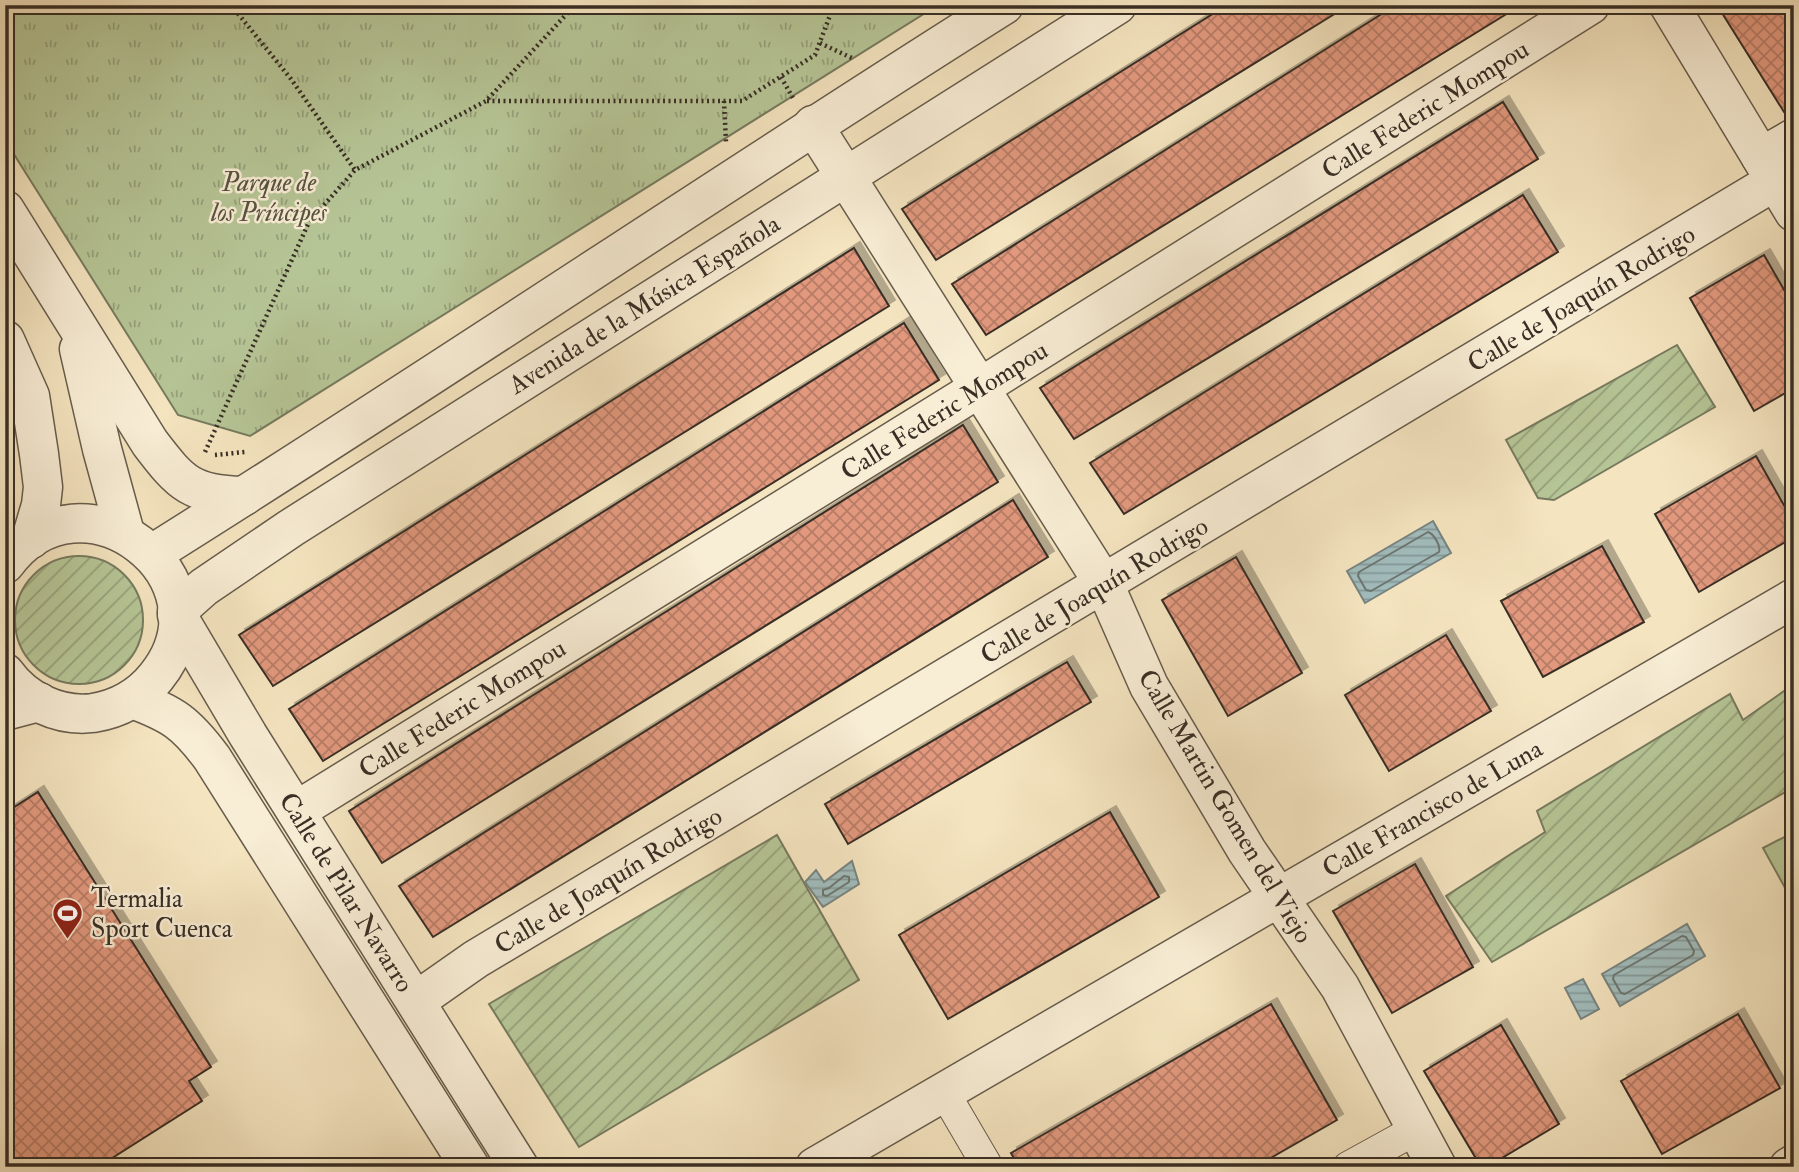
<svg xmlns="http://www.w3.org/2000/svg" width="1799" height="1172" font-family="'IM FELL Double Pica',serif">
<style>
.park{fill:url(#park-tufts);stroke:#777a5e;stroke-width:2}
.garden{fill:url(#garden-furrows);stroke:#777a5e;stroke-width:2}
.pitch{fill:#b6c596;stroke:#777a5e;stroke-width:2}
.water{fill:url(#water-rules);stroke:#778380;stroke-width:2}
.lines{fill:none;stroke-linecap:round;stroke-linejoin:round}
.shore{stroke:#6c7570;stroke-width:2}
.building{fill:url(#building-cross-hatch);stroke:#382e25;stroke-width:2;filter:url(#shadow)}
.pedestrian-casing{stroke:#675c4c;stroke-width:32}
.minor-casing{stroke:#675c4c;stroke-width:41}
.tertiary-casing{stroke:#675c4c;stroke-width:41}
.path{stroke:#382e25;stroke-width:4.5;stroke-dasharray:2 3.5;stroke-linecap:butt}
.pedestrian{stroke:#f8edd5;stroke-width:30}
.minor{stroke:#f8edd5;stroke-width:38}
.tertiary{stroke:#f8edd5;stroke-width:38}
.labels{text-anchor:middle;stroke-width:5;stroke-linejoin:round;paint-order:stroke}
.street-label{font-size:26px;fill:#382e25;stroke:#f8edd5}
.park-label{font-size:26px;font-style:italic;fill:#585441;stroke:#f8edd5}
.poi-label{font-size:26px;fill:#382e25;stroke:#f8edd5;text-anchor:start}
</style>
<defs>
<pattern id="park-tufts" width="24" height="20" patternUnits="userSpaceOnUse" patternTransform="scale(1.75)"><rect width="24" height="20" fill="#b6c596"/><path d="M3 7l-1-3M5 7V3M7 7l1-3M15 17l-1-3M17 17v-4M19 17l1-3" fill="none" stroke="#95a07a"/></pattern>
<pattern id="garden-furrows" width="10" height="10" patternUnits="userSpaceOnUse" patternTransform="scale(1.75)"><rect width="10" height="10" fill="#b6c596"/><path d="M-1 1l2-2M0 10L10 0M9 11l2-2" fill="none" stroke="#95a07a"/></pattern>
<pattern id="water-rules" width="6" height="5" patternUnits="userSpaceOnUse" patternTransform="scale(1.75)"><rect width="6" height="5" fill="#a1bcbc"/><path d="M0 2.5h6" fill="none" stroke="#849999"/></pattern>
<pattern id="building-cross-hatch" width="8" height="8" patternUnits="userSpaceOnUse" patternTransform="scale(1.75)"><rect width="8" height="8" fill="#e1987d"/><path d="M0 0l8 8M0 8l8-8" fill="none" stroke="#b77c66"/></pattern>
<filter id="shadow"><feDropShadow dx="6" dy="-6" stdDeviation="0" flood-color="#0004"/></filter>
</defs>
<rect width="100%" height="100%" fill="#f4e4bf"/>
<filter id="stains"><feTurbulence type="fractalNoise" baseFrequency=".00286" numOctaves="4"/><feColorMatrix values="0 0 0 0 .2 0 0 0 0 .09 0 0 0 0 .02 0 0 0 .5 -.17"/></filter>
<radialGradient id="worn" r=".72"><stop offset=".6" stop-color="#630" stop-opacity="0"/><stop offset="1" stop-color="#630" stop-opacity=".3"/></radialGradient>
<path class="park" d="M5,5H938L250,436L178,415L5,140Z"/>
<g class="garden">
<path d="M1677,345L1715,407L1554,500L1538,498L1506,440Z"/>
<circle cx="79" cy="620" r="64"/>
<path d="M1794,684V787L1492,962L1446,896L1545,832L1537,811L1730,694L1743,720Z"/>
<path d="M777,835L859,980L579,1147L489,1004Z"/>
</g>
<path class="pitch" d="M1794,832V904L1763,848Z"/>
<g class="water">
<path d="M1433,521L1451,553L1365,603L1347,571Z"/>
<path d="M852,861L859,884L823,907L805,882L816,870L824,882Z"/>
<path d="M1687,924L1705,956L1620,1006L1602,974Z"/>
<path d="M1583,979L1599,1009L1581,1019L1565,988Z"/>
</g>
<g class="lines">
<g class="shore">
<path d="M1428,532C1434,534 1441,546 1439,552L1371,591L1366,590L1358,576L1359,572Z"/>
<path d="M844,876L849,877V882L827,896L823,895V890L829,888Z"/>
<path d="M1682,936L1686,937L1694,951L1693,955L1625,994L1621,993L1613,979L1614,975Z"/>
</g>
</g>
<g class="building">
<path d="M1227,5H1349L936,260L902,209Z"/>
<path d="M1396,5H1521L986,335L952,284Z"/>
<path d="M1717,5H1794V106L1784,112Z"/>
<path d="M1503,102L1538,159L1074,439L1040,388Z"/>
<path d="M1523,195L1558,252L1124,514L1090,463Z"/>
<path d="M854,248L889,306L273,686L239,635Z"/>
<path d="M1764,255L1794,307V388L1754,411L1690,298Z"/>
<path d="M904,323L939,380L323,761L289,709Z"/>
<path d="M963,425L998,482L382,863L349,811Z"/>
<path d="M1756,456L1794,523V537L1699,592L1655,514Z"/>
<path d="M1013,500L1048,557L433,937L399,886Z"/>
<path d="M1602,546L1644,622L1543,677L1501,601Z"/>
<path d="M1236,557L1302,673L1228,716L1162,600Z"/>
<path d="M1446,635L1491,711L1389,771L1345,695Z"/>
<path d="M1067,662L1091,702L848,844L825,804Z"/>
<path d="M38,792L211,1067L189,1081L202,1101L98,1167H14L5,1152V1085L10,1082L5,1074V813Z"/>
<path d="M1110,812L1159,897L948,1019L899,935Z"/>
<path d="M1415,864L1473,967L1392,1013L1333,911Z"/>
<path d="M1271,1004L1337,1120L1255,1167H1019L1011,1153Z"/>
<path d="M1738,1014L1780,1088L1662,1154L1621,1081Z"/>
<path d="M1501,1025L1559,1124L1487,1167H1481L1424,1071Z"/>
</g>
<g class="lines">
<defs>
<g id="pedestrian">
<path d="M944,1092L988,1167"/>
<path d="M1348,1167L1417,1129"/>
</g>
<g id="minor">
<path d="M1669,5L1794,212"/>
<path d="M813,125L1104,584L1149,686L1247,851L1340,987L1437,1167"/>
<path d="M1761,157L1794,138"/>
<path d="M5,711L39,702"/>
<path d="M296,811L981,387L1590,5"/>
<path d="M416,1001L476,959L1775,181"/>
<path d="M815,1167L1794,598"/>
</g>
<g id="tertiary">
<path d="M5,210L150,443C182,485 191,494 244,496"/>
<path d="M5,340L30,396L39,454L43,487L41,505L31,539"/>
<path d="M79,349L102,449L125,533"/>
<path d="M152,554C438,375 718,185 1004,5"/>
<path d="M5,564C82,459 236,579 156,677C140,697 118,709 93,713C59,717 25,701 5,673"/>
<path d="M177,611L204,587L291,528L1117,5"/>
<path d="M177,615L248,735L519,1167"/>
<path d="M132,699C173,714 186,723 212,758L470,1167"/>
<path d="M1789,1167L1794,1164"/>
</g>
</defs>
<use href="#pedestrian" class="pedestrian-casing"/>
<use href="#minor" class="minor-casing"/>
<use href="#tertiary" class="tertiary-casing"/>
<g class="path">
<path d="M231,5L291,79L355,170"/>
<path d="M820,43L854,59"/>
<path d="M781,77L793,98"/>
<path d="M487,101H742L815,55L834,5"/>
<path d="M724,101L726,142"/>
<path d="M5,162L14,176"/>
<path d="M205,452L309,222L355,170L486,101L575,5"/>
<path d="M215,455L245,452"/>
</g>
<use href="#pedestrian" class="pedestrian"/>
<use href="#minor" class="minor"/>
<use href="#tertiary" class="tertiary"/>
</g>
<defs>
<symbol id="stadium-pin" viewBox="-11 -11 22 30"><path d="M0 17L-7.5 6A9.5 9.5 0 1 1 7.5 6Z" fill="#8f2418" stroke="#f8edd5"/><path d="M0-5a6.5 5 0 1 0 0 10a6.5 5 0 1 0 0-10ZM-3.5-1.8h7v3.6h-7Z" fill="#fff"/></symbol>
</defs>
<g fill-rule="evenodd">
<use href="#stadium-pin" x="50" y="896" width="35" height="47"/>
</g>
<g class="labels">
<g class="street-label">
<text transform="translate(1425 109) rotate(-32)" y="9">Calle Federic Mompou</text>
<text transform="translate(1581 298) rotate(-31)" y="9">Calle de Joaquín Rodrigo</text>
<text transform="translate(644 304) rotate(-32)" y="9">Avenida de la Música Española</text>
<text transform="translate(944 410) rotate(-32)" y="9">Calle Federic Mompou</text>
<text transform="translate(1094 590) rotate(-31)" y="9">Calle de Joaquín Rodrigo</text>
<text transform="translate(462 708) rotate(-32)" y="9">Calle Federic Mompou</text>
<text transform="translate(1226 806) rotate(59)" y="9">Calle Martin Gomen del Viejo</text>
<text transform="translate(1432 808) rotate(-30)" y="9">Calle Francisco de Luna</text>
<text transform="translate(608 880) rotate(-31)" y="9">Calle de Joaquín Rodrigo</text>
<text transform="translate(347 892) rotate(58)" y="9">Calle de Pilar Navarro</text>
</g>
<g class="park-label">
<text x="269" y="191">Parque de<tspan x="269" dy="30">los Príncipes</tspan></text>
</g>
<g class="poi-label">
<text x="91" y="907">Termalia<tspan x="91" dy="30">Sport Cuenca</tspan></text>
</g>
</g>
<rect width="1799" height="1172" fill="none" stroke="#f4e4bf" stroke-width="28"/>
<rect x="7" y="7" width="1785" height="1158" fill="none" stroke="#382e25" stroke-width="3.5"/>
<rect x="14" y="14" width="1771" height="1144" fill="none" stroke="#382e25" stroke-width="2"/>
<rect width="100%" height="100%" filter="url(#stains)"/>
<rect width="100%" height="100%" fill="url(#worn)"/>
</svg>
